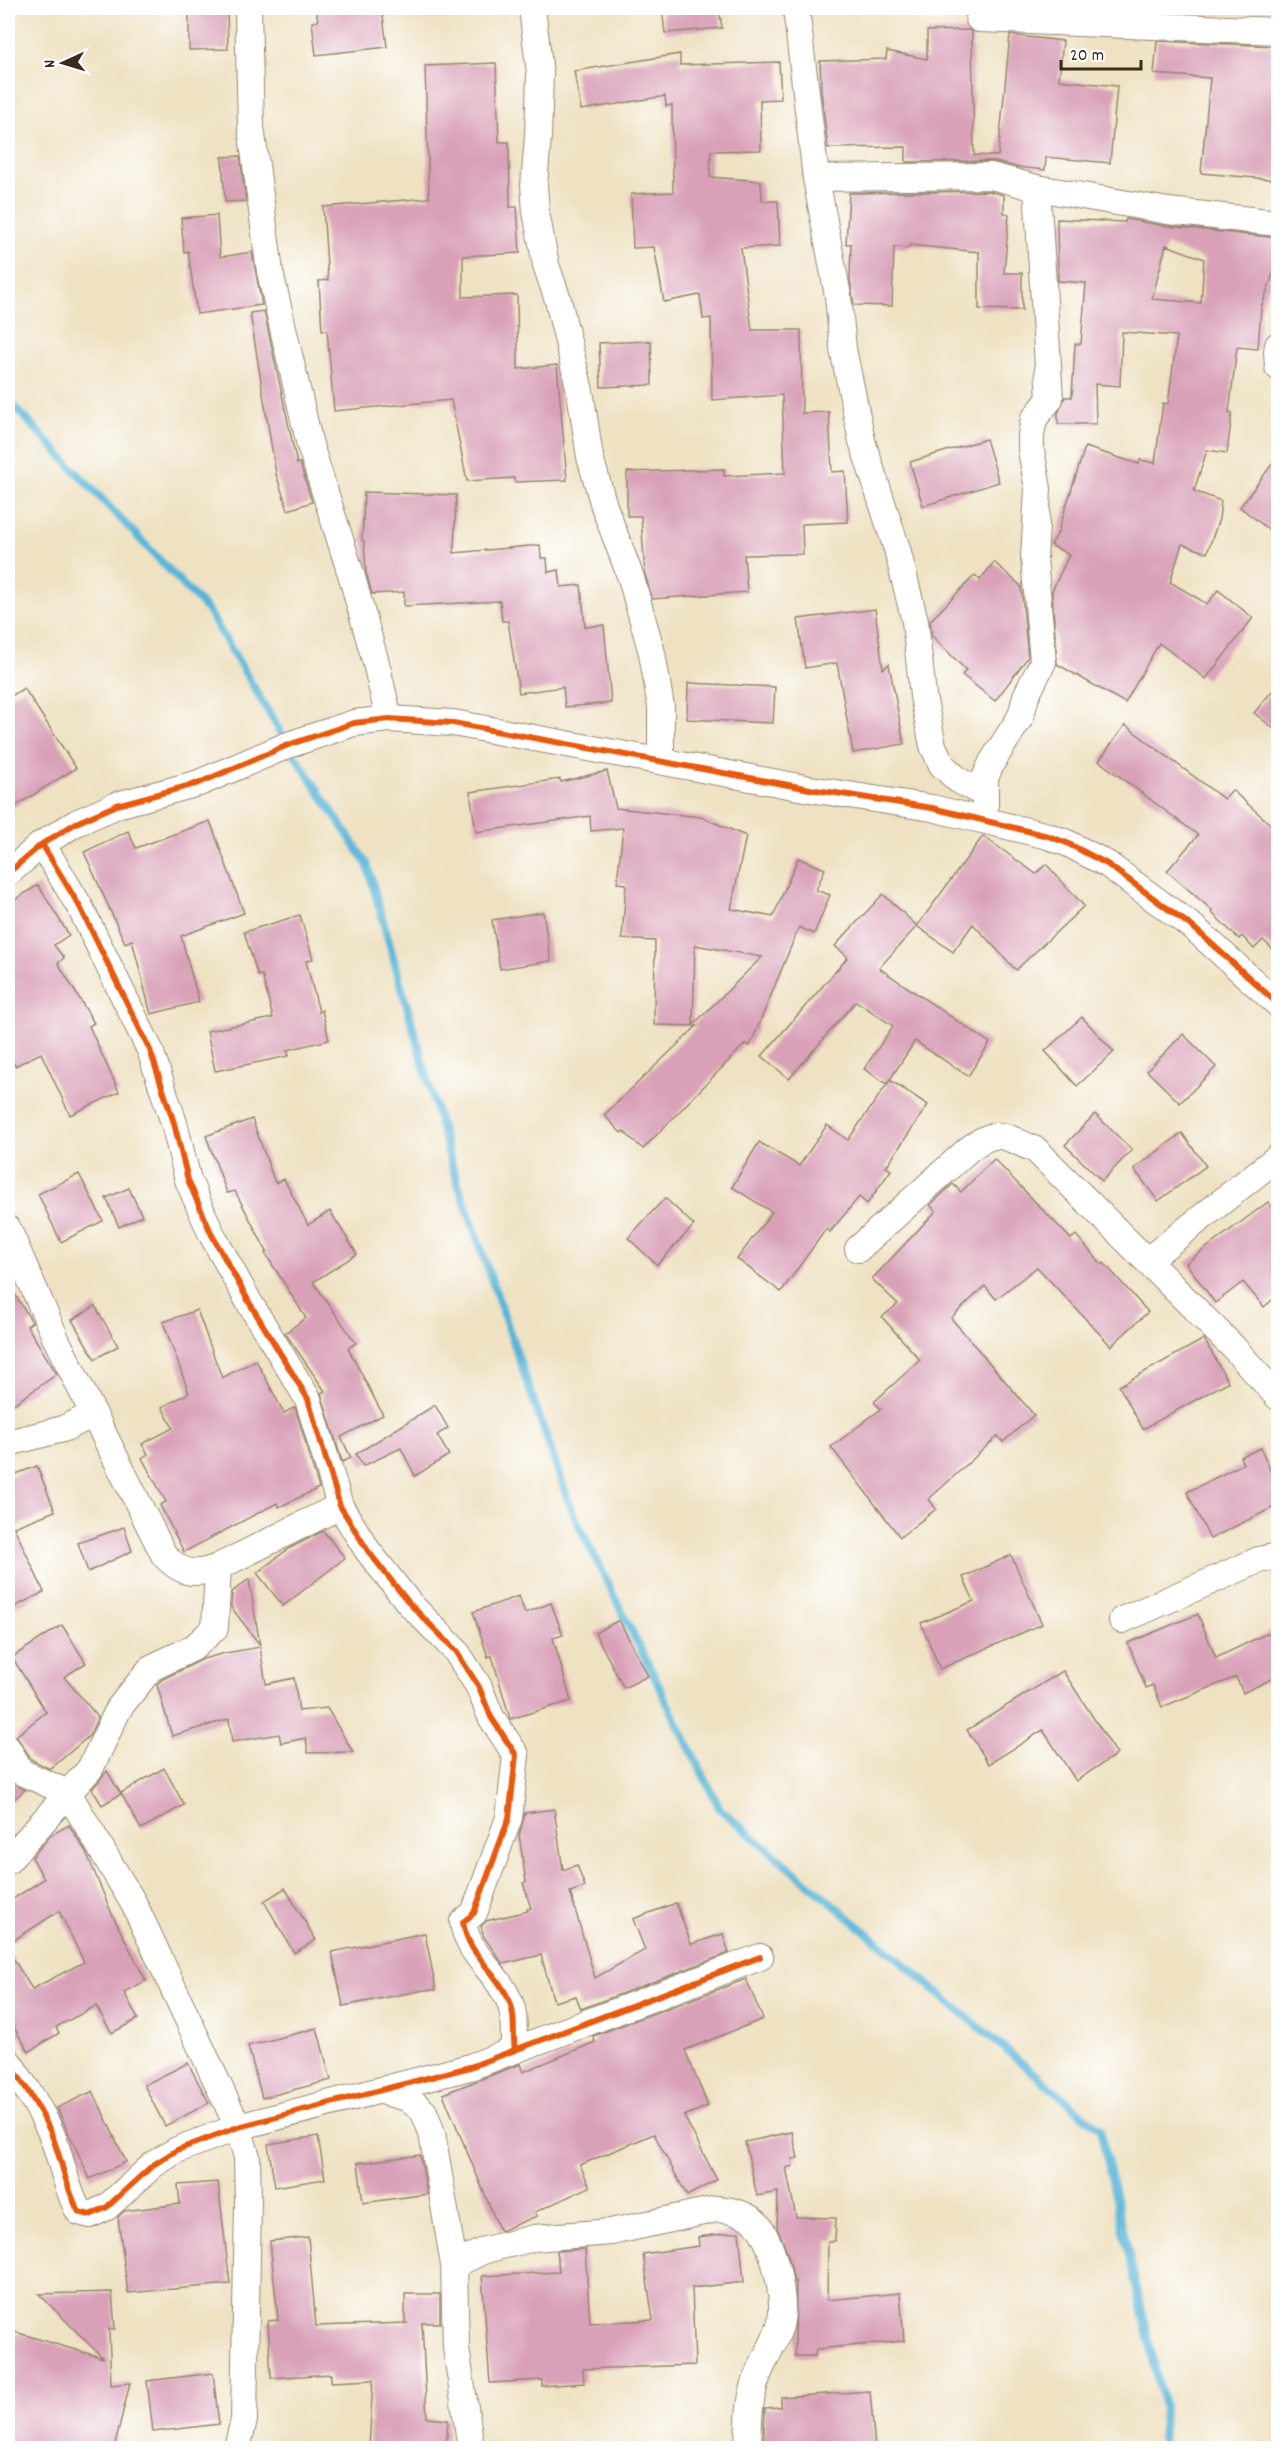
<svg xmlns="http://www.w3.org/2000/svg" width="1286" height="2456" font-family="Dekko,sans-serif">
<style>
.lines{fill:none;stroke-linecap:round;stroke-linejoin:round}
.stream{stroke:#58b6d7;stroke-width:8}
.building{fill:#d9a1b8;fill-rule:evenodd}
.street-casing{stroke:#958670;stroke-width:28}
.street{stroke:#fff;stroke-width:26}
.cycleway-casing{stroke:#fff;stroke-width:10}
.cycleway{stroke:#e8590c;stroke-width:6}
</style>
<rect width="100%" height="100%" fill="#fff"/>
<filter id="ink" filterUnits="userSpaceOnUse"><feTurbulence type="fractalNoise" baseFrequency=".0167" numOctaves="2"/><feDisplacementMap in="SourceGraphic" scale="12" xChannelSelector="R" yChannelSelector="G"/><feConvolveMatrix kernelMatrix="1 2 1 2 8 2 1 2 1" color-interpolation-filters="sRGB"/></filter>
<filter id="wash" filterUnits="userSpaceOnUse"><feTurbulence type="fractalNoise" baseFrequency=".008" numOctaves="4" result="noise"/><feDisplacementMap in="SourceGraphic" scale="24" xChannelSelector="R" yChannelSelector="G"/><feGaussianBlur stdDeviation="1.35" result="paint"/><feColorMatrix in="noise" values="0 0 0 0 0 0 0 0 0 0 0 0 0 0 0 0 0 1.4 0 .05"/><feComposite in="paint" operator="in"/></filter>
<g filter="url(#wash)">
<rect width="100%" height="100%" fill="#efe2c3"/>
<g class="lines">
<path class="stream" d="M8,388L10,402L209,612L288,745L367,864L452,1166L572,1511L720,1809L1100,2129L1164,2407L1162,2448"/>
</g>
<g id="blocks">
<g class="building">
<path d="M189,8H227L228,49L189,50Z"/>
<path d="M316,8H382L387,47L316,55L312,22L318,21Z"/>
<path d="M662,8H719L722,28L665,33Z"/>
<path d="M969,30L972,32L974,155L998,156L1010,35L1063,41L1059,80L1117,86L1110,163L1046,157L1045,170L1017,167L991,161L906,162V147L828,148L821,91L820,61L886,59L887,51L927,59V31Z"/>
<path d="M1157,41L1276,46L1272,79L1278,80V180L1201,173L1210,78L1154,74Z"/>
<path d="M680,54V65L779,62L781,99L760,100L761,150L711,151L710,177L761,181L762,201H778L780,246L741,248L752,330H801L802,413L829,412L832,472L845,471L848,522L802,524L803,554L744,555L747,592L652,599L645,574L641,516H627V472L724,469V476L785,473L782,395L712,400L711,318L703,319L700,295L664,302L654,247L633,248L631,194L673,192L672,105L666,106L665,96L581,110L574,71Z"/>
<path d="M496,63L499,142H509L510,207H517L520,253L463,256V297L517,295L518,369L557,365L567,480L515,482L514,478L467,481L451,400L334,411L327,330H322L319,281L328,280L323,207L429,198L425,66Z"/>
<path d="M240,156L246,201L225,202L222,157Z"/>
<path d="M989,191L1004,195V213L1009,214L1004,273H1022V310L979,309V252L909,245V248L894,247L892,306L854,305L850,279L851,244H846L849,193Z"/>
<path d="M217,215L220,257L252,252L262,305L197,314L188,251L184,252L181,218Z"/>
<path d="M1057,219L1125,222L1126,219L1166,226L1278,238V260L1261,308L1258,349L1237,347L1229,412L1232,413L1227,453L1207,450L1194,491L1221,501L1219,519L1207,553L1182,544L1170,582L1207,604L1218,590L1253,618L1206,679L1159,643L1125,703L1057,664L1052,591L1069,555L1051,545L1057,535L1085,447L1139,464L1140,460L1155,463L1163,403L1168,404L1177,336L1122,332L1120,386L1095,384L1096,424H1058V413L1065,397H1072L1075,344H1081L1086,283L1058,281ZM1166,245L1204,259L1201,303L1152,299Z"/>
<path d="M264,311L297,464L300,463L312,502L288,510L276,474L250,313Z"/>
<path d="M651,341L652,385L601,387L599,343Z"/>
<path d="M986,439L999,482L923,506L910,462Z"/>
<path d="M1278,456V537L1240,507Z"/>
<path d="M364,492L456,495L454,553L540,545L541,558H547L548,572L559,570L561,587L581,585L585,627L604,625L611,703L565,707L563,687L519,693L508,621H502L500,601L404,606V592L372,594L366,572L364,541H362Z"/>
<path d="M994,562L1021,586L1028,657L995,701L962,675L966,670L932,636L930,621L975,575L980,580Z"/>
<path d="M875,609L883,669L889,664L904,744L853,753L837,663L805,668L798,619Z"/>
<path d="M688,683L775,687L773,723L687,719Z"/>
<path d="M1278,684V732L1254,713Z"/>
<path d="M24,688L76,768L8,811V698Z"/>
<path d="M1125,725L1224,799L1232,790L1278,831V954L1263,940L1254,949L1242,936L1239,939L1211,912L1213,911L1167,871L1198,835L1099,761Z"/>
<path d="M607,771L616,808L701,817L746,836L731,909L773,917L798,858L825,869L816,890L830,895L814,934L799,927L750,1046L746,1043L643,1149L623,1131L621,1133L604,1115L697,1026L654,1025L655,941L622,939L626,884L617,883L623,828L591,831L590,816L476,832L470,792L560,779L561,782ZM695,945L762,957L693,1025Z"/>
<path d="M210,821L244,913L181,936L199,1002L151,1014L132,940L125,943L84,852L128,831L136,848Z"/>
<path d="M983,836L1036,874L1046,864L1084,906L1016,970L973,924L953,952L917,926Z"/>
<path d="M38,885L69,935L54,945L64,958L58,963L94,1023L89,1026L119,1092L70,1115L41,1053L15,1066L8,1051V904Z"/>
<path d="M883,894L917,926L879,968L990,1043L968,1076L915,1041L887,1084L864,1069L893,1026L856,1001L789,1079L762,1056L848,957L835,946Z"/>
<path d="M543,912L551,961L500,969L492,920Z"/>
<path d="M300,915L313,959L306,961L319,1012L322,1010L329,1040L287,1050L289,1056L215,1071L207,1031L273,1018L262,975L258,976L244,932Z"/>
<path d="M1082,1017L1114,1052L1077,1086L1045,1051Z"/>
<path d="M1183,1034L1216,1067L1180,1103L1147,1071Z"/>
<path d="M890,1080L928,1105L886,1167L891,1170L867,1204L859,1197L830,1232L826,1229L781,1292L737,1259L772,1212L732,1187L759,1142L799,1166L827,1125L848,1140Z"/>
<path d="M1095,1114L1132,1150L1102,1181L1065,1145Z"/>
<path d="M252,1119L275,1183L284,1179L308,1225L330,1211L357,1254L313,1282L356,1343L348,1348L383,1415L341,1437L351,1458L342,1462L321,1393L325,1391L285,1333L306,1318L265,1253L267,1252L235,1191L227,1193L206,1136Z"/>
<path d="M1182,1133L1206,1166L1158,1201L1134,1169Z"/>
<path d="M994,1159L1071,1239L1076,1235L1102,1265L1104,1263L1148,1312L1111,1346L1037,1267L996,1299L985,1286L951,1318L1034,1415L1003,1442L998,1436L929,1499L936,1509L900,1537L831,1447L881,1409L874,1402L920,1360L882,1317L898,1304L872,1279L936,1211L930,1205L953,1184L961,1192Z"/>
<path d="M79,1174L103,1221L61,1242L38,1194Z"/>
<path d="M129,1188L142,1216L119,1227L106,1198Z"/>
<path d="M665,1198L694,1225L657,1265L628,1238Z"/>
<path d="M1268,1202L1278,1217V1295L1264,1307L1243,1282L1215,1303L1186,1263Z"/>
<path d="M8,1283L31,1320L32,1322L27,1326L57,1374L8,1408Z"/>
<path d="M95,1306L118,1346L95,1359L72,1320Z"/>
<path d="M197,1310L222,1378L256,1360L284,1413L295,1407L319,1488L279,1507L277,1503L184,1552L160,1505L166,1502L142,1458L148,1454L142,1444L173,1428L162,1407L189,1393L163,1322Z"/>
<path d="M1204,1339L1228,1382L1143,1429L1119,1386Z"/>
<path d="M435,1405L448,1428L437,1435L449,1455L415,1476L401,1448L363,1466L356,1454Z"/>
<path d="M1261,1448L1278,1490V1505L1210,1539L1187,1492L1243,1464L1240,1457Z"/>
<path d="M37,1466L55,1511L14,1527L44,1592L8,1610V1477Z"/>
<path d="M124,1527L132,1551L88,1572L78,1543Z"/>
<path d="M323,1531L345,1558L283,1606L257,1573L288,1549Z"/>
<path d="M1011,1555L1042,1624L940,1669L921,1623L974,1601L963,1577Z"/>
<path d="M249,1579L260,1645L231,1607L232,1592Z"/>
<path d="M519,1596L525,1613L551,1603L563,1635L553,1638L571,1701L510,1719L492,1656L488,1657L473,1612Z"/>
<path d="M1198,1614L1216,1658L1278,1628V1676L1243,1693L1236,1677L1162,1707L1153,1685L1146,1688L1128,1643Z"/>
<path d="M619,1620L648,1676L624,1688L595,1633Z"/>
<path d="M62,1625L86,1663L64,1677L98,1717L89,1736L50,1769L32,1760L16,1736L46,1712L12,1657Z"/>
<path d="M260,1647L266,1684L294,1678L299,1711L327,1708L353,1752L308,1753L306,1738L281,1743L279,1734L232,1742L229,1719L172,1736L157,1685L161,1680L203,1659L225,1653Z"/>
<path d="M1063,1671L1117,1754L1076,1781L1043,1730L989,1764L967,1730Z"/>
<path d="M164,1768L184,1805L141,1829L121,1793Z"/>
<path d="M107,1771L121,1794L102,1805L92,1789Z"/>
<path d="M8,1779L25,1790L8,1804Z"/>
<path d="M554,1809L563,1870L577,1865L585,1887L570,1892L595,1978L645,1950L633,1919L676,1903L691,1944L723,1934L729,1953L581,2009L576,1996L554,2002L541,1955L503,1964L484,1937L481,1926L486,1921L528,1911L527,1909L531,1908L523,1883L526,1882L519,1835L525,1813Z"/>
<path d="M69,1825L86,1852L112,1914L146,1981L124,1992L138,2019L112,2033L96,2006L56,2027L59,2033L29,2052L8,2018V1950L32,1989L84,1962L59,1911L8,1944V1902L44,1879L32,1857L51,1835Z"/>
<path d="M285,1888L316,1940L294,1953L264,1901Z"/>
<path d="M425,1933L436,1990H424L343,2006L332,1952Z"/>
<path d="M746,1979L763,2019L685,2050L708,2106L684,2116L717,2180L687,2196L654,2134L580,2165L590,2187L535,2212L537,2216L500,2231L443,2094L520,2064L523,2072L595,2042L593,2036Z"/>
<path d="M317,2028L331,2080L262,2098L248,2046Z"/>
<path d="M188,2063L209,2103L165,2126L144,2085Z"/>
<path d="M93,2091L126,2162L90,2179L57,2108Z"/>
<path d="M792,2132L798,2158L792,2159L793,2166L786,2168L796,2217L836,2218L835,2241H828L827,2300L900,2293L904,2341L816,2349L815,2356H795L796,2282H794L788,2255L777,2227L778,2192L757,2196L745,2142Z"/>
<path d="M318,2136L325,2179L275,2187L268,2144Z"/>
<path d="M420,2155L427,2194L363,2203L358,2163Z"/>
<path d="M218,2182L230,2284L128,2293L118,2217L124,2211L180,2204L178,2185Z"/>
<path d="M739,2232L744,2282L692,2288L695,2365L583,2369L584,2383L542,2386V2380L490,2383L482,2276L559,2272L557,2251L585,2249L590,2323L653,2320L643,2254L699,2246L698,2237Z"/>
<path d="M308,2237L316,2326L408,2323H405V2294H440V2323H422L427,2418L448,2420L446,2448H369L373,2380L331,2382V2374L271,2378L268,2321L278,2320L270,2241Z"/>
<path d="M112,2292L115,2329H109L111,2385L130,2383L114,2448H8V2390L15,2372L8,2370V2330L103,2358L39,2294Z"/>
<path d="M213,2373L219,2424L153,2432L147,2381Z"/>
<path d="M870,2391L875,2448H831V2443L763,2447L765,2408L781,2407V2397Z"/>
</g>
</g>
</g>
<g filter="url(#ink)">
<use href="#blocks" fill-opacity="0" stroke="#958670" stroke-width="1.5"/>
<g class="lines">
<defs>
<g id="street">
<path d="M248,8L251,127L270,272L310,445L351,574L376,663L389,719"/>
<path d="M532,8L540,74L538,137L534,185L536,212L546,265L558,300L580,391L590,457L604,506L631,578L652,653L661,707V760"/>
<path d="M796,8L816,178L838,296L843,349L862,441L897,549L915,621L923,696L933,746L942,765L958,780L984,794"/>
<path d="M979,19L1278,31"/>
<path d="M816,178L991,176L1037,188L1168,211L1278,223"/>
<path d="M1278,345L1277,351L1278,367"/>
<path d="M985,807V778L992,762L1021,716L1026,696L1043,662L1034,558L1038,489L1031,450V435L1034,419L1050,399L1037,188"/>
<path d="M42,844L80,907L150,1050L174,1123L188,1180L212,1235L249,1302L308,1399L340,1506L368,1551L409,1603L456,1651L479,1687L491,1717L516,1755L509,1818L474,1913L463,1922C468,1955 493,1968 507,1996C517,2013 512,2031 515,2050"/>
<path d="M8,873L42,844L76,823L117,805L199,783L288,745L354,723L389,719L453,723L810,789L932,808L1048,836L1067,843L1107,864L1194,928L1278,1004"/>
<path d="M8,1229L56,1339L164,1555C181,1574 195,1576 218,1567L340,1506"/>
<path d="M858,1249L969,1149C999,1126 1004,1137 1036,1150L1233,1347L1278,1397"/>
<path d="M1148,1260L1278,1157"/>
<path d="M8,1443L63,1429L94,1414"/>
<path d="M1122,1620L1259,1560L1278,1556"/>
<path d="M8,1749L21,1772L68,1793L90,1769L119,1708L151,1668L193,1648L215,1628L218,1567"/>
<path d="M8,1861L68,1793L134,1904L238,2127L247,2157L248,2202L244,2420L237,2448"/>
<path d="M8,2061C23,2083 40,2108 51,2133C62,2159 65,2187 79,2212L90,2215L107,2207L153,2165L177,2150L238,2127L470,2067L760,1957"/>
<path d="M381,2091L407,2098L415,2104L424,2112L432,2133L454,2265L456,2348L471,2448"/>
<path d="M454,2265L485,2250L534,2238L611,2232L717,2209C730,2210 750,2214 758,2225C774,2247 787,2300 780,2326C774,2345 762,2362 756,2381C748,2403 749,2425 748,2448"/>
</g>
</defs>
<use href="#street" class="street-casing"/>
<use href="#street" class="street"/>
<defs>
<g id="cycleway">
<path d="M42,844L80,907L150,1050L174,1123L188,1180L212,1235L249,1302L308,1399L340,1506L368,1551L409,1603L456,1651L479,1687L491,1717L516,1755L509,1818L474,1913L463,1922C468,1955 493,1968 507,1996C517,2013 512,2031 515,2050"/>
<path d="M8,873L42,844L76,823L117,805L199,783L288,745L354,723L389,719L453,723L810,789L932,808L1048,836L1067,843L1107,864L1194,928L1278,1004"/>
<path d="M8,2061C23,2083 40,2108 51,2133C62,2159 65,2187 79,2212L90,2215L107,2207L153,2165L177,2150L238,2127L470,2067L760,1957"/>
</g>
</defs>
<use href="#cycleway" class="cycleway-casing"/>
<use href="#cycleway" class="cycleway"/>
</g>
</g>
<rect width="1286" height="2456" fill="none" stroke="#fff" stroke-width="30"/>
<g transform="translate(63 63) rotate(266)" stroke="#ffffff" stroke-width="4.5" paint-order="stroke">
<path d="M0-4.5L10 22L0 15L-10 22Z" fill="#3b2a1e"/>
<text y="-9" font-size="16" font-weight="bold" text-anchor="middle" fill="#3b2a1e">N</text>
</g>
<path d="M1061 60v9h80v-9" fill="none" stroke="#3b2a1e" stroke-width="3"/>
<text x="1070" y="60" font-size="18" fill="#3b2a1e" stroke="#ffffff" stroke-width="4.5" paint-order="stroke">20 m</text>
</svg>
